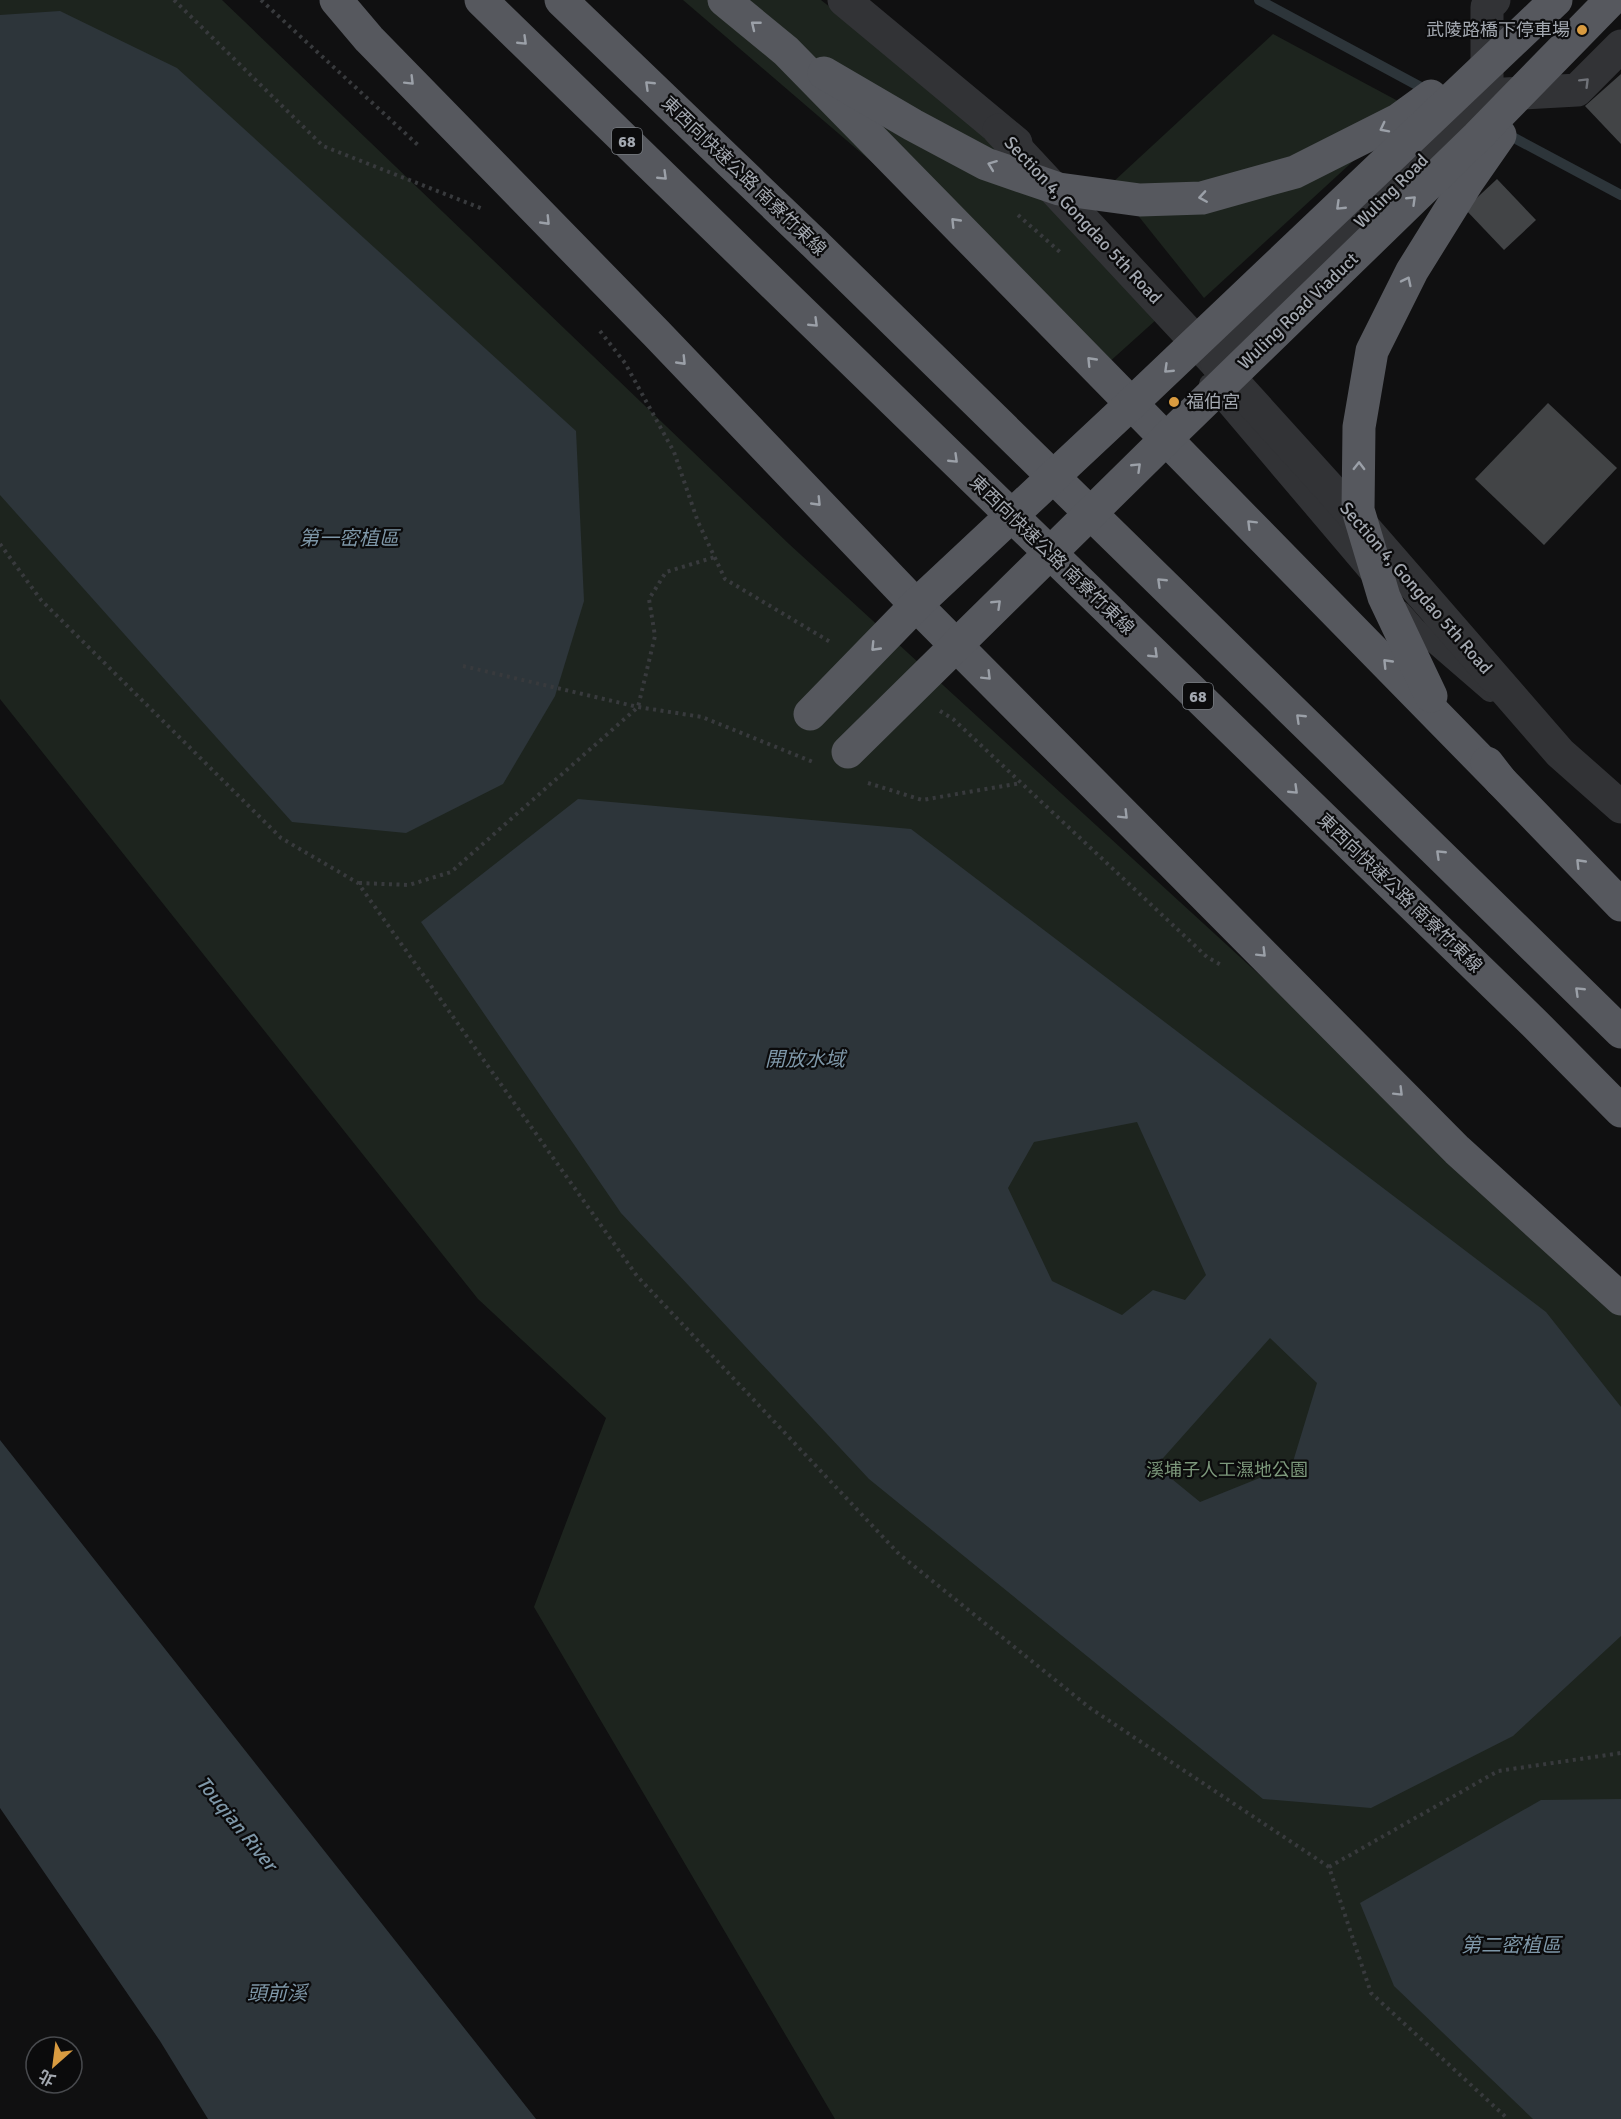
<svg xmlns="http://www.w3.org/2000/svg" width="1621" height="2119" font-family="Signika,'Noto Sans TC',sans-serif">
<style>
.green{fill:#1d241e}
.water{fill:#2d353a;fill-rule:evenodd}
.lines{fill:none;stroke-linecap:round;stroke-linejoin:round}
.stream{stroke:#2d353a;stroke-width:10}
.building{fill:#424446}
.path{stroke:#383a3d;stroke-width:4;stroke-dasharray:3 4.5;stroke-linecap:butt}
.service{stroke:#323336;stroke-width:20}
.tertiary{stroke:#323336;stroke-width:33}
.trunk{stroke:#56585e;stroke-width:33}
.oneway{stroke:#9ba0a8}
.oneway2{stroke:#707379}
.poi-dot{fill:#d99b40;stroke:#0b0b0c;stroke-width:2}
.labels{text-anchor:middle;stroke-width:4.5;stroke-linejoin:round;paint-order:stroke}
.shield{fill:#0b0b0c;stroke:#75797f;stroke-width:1.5}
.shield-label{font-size:16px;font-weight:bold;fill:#a3a8b0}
.poi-label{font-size:18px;fill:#a3a8b0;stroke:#0b0b0c;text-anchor:end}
.street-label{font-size:18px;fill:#a3a8b0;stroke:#0b0b0c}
.park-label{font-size:18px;fill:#7d997c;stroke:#0b0b0c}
.water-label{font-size:20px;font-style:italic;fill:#7e97a8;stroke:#0b0b0c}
</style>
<rect width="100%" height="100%" fill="#101011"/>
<g class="green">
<path d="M0,0H222L789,544L1621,1306V2119H835L534,1607L606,1418L478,1299L0,699Z"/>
<path d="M683,0H821L988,132L1157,319L1107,364Z"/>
<path d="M1273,34L1411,108L1204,298L1112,183Z"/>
</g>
<g class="water">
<path d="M60,11L177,68L576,431L584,601L555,696L503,784L406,833L292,822L0,495V15Z"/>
<path d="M578,799L911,829L1546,1312L1621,1407V1636L1513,1736L1371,1808L1263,1799L869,1479L621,1213L421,922ZM1137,1122L1206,1275L1185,1300L1153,1290L1122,1315L1052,1281L1008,1188L1034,1142ZM1270,1338L1317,1383L1292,1465L1200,1502L1156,1466Z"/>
<path d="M0,1440L536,2119H208L160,2041L0,1808Z"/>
<path d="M1621,1799V2119H1533L1394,1986L1360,1903L1541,1800Z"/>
</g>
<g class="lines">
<g class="stream">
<path d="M1259,0L1428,91"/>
<path d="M1505,133L1621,195"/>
</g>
</g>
<g class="building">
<path d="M1621,74V144L1585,106Z"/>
<path d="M1497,179L1536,220L1504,250L1465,209Z"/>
<path d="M1548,403L1617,468L1544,545L1475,479Z"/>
</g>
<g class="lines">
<g class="path">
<path d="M174,0L323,146L483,209"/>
<path d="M261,0L419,146"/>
<path d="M1018,215L1060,252"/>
<path d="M600,331L625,363L674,452L698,522L725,579L832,643"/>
<path d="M0,544L41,600L281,838L358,883L637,1276L899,1554L1090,1708L1329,1867L1371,1993L1508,2119"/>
<path d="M463,666L638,707L702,717L813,762"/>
<path d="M940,711L953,719L1207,957L1221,965"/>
<path d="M868,783L922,800L1021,783"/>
<path d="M359,883L409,885L451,872L638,707L655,636L649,599L666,572L715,557"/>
<path d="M1329,1867L1498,1771L1621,1753"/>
</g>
<g class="service">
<path d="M1209,384L1371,575"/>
<path d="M1401,611L1416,628L1490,692"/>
</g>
<g class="tertiary">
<path d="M844,0L1016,143"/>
<path d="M1487,88V7L1494,0"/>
<path d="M999,130L1217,364L1333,492L1560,753L1621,807"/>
<path d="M1217,364L1487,95L1577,90L1621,46"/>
</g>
<g class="trunk">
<path d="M336,0L369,39L656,333L916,605L1457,1150L1621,1299"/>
<path d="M481,0L1534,1023L1621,1111"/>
<path d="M561,0L813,242L1621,1032"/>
<path d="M724,0L786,51L1501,781"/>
<path d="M824,73L913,125L986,164L1059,189L1140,200L1202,198L1295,172L1398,120L1431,96"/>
<path d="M1431,696L1384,597L1358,510L1359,427L1372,351L1412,271L1468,181L1500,135"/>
<path d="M810,714L916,605L1132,403L1556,0"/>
<path d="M848,752L1166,439L1477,137L1611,0"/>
<path d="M1487,763L1501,781L1621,905"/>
</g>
</g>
<defs><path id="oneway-chevron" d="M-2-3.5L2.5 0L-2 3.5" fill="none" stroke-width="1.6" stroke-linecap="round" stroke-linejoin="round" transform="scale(1.5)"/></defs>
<g class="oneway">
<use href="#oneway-chevron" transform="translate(755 25) rotate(-141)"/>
<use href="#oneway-chevron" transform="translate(523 41) rotate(44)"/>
<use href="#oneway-chevron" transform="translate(410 81) rotate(45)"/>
<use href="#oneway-chevron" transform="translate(649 85) rotate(-136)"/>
<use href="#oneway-chevron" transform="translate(1384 128) rotate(153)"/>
<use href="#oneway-chevron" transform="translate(992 165) rotate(-159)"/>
<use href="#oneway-chevron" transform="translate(663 176) rotate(44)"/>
<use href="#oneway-chevron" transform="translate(1203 197) rotate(171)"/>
<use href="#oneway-chevron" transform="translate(1412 200) rotate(-44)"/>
<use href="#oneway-chevron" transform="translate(1340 206) rotate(136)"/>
<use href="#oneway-chevron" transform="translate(546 221) rotate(46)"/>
<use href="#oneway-chevron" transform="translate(955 222) rotate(-134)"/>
<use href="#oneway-chevron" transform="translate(1407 281) rotate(-64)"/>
<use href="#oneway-chevron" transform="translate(814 323) rotate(44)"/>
<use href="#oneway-chevron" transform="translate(682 361) rotate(46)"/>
<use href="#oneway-chevron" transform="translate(1091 361) rotate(-134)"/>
<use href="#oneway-chevron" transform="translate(1168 369) rotate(136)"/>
<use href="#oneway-chevron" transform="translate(954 459) rotate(44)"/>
<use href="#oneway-chevron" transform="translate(1359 466) rotate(-89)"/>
<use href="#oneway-chevron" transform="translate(1137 467) rotate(-44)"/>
<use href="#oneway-chevron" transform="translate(817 502) rotate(46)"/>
<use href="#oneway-chevron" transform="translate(1251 524) rotate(-135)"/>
<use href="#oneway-chevron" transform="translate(1161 582) rotate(-136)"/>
<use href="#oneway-chevron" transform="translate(997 604) rotate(-44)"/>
<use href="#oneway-chevron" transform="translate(875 647) rotate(134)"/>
<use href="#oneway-chevron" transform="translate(1154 654) rotate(44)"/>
<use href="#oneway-chevron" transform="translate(1387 663) rotate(-134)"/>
<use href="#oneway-chevron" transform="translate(987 676) rotate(45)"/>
<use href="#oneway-chevron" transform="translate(1300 718) rotate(-136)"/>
<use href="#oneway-chevron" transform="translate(1294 790) rotate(44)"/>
<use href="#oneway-chevron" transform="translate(1124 815) rotate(45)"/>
<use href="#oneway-chevron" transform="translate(1440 854) rotate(-136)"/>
<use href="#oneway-chevron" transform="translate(1580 863) rotate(-134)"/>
<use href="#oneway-chevron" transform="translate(1262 953) rotate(45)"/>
<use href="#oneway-chevron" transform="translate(1579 991) rotate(-136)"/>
<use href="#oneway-chevron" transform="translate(1399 1092) rotate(45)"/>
</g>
<use class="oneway2" href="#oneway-chevron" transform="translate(1585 82) rotate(-45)"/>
<g class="poi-dot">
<circle cx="1582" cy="30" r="6"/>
<circle cx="1174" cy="402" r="6"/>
</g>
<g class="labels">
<g class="shield">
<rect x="612" y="128" width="30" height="26" rx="4.5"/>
<rect x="1183" y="683" width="30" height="26" rx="4.5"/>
</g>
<g class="shield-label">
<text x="627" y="147">68</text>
<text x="1198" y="702">68</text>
</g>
<g class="poi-label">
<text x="1570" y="36">武陵路橋下停車場</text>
<text x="1186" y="408" text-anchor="start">福伯宮</text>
</g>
<g class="street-label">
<text transform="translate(744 176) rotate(44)" y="6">東西向快速公路 南寮竹東線</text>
<text transform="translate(1391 191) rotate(-45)" y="6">Wuling Road</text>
<text transform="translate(1083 220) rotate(47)" y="6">Section 4, Gongdao 5th Road</text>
<text transform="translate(1298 311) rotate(-44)" y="6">Wuling Road Viaduct</text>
<text transform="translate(1052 555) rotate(44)" y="6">東西向快速公路 南寮竹東線</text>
<text transform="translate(1416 588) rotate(49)" y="6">Section 4, Gongdao 5th Road</text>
<text transform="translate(1400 893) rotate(44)" y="6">東西向快速公路 南寮竹東線</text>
</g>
<g class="park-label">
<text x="1227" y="1476">溪埔子人工濕地公園</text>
</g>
<g class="water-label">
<text x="349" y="545">第一密植區</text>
<text x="805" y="1066">開放水域</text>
<text transform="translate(237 1823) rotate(51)" y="7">Touqian River</text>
<text x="1511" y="1952">第二密植區</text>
<text x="277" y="2000">頭前溪</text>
</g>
</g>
<g transform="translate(54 2065) rotate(208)"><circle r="28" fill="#0b0b0c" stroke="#484a4e" stroke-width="1.5"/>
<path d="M0-4.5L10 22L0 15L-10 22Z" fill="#d99b40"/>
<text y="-9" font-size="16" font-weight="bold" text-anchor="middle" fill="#a3a8b0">北</text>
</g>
</svg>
